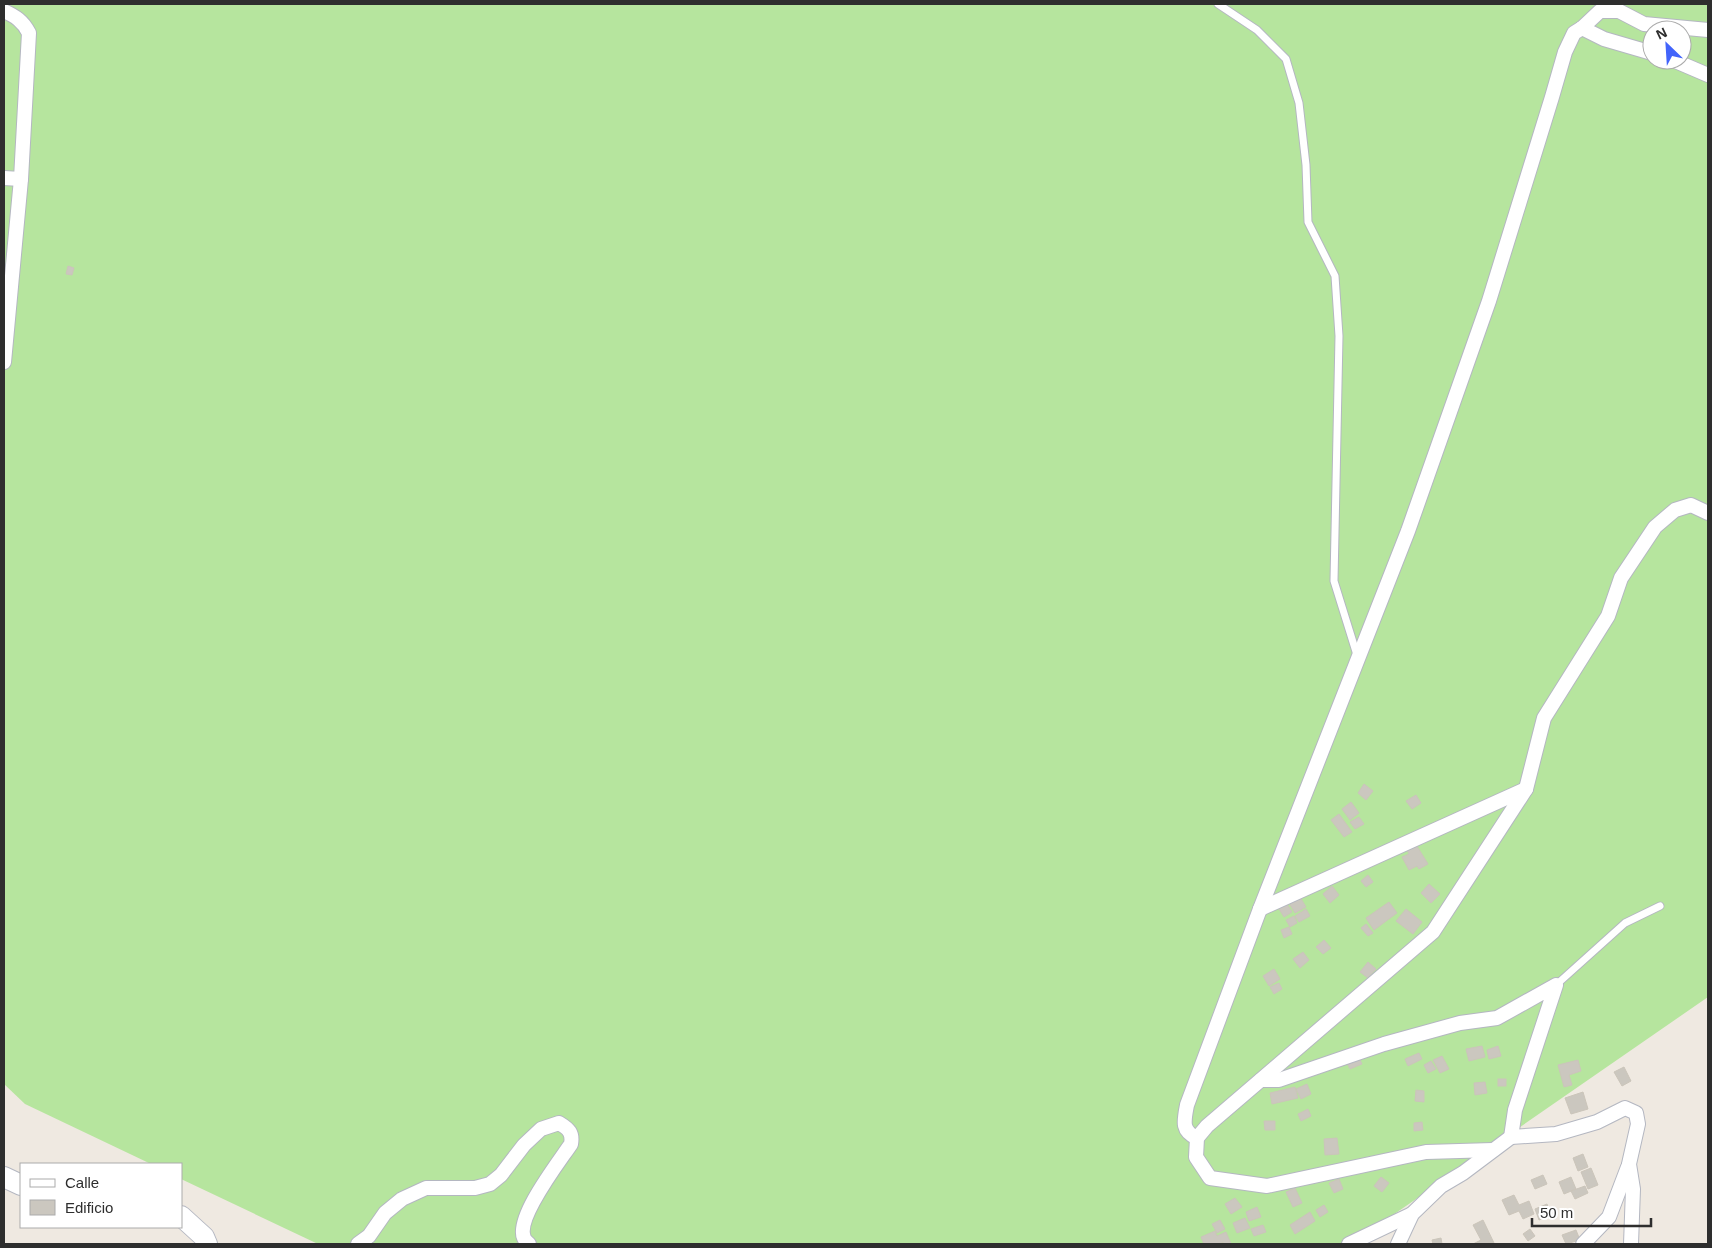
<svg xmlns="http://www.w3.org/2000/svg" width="1712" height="1248" font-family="Helvetica,sans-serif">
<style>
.grass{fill:#b6e59e;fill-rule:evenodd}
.building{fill:#cbc7bf;stroke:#cbc5ba}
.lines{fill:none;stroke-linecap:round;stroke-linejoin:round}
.lane-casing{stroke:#b4b7c1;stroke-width:9}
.street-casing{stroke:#b4b7c1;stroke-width:16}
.secondary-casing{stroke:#b4b7c1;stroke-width:22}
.lane{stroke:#fff;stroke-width:7}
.street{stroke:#fff;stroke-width:14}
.secondary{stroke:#fff;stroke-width:20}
</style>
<rect width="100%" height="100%" fill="#efe9e1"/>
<path class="grass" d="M4,4H1708V997L1351,1244H318L181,1179V1164H151L25,1104L4,1084ZM1652,30H1682V60H1652Z"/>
<g class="building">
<path d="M68,266L74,268L72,275L66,274Z"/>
<path d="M1364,784L1373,791L1366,800L1358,793Z"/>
<path d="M1416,795L1421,803L1412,809L1406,801Z"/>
<path d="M1351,802L1359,813L1350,820L1342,809Z"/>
<path d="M1339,814L1352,832L1344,837L1331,820Z"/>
<path d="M1359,817L1364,824L1355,829L1350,822Z"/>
<path d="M1415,843L1428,864L1419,869L1417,866L1409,870L1402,857L1409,854L1406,848Z"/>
<path d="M1368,875L1373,882L1366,887L1361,881Z"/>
<path d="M1429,884L1440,894L1431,903L1421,893Z"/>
<path d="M1332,886L1339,895L1330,903L1323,894Z"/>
<path d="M1300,897L1306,907L1295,913L1289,903Z"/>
<path d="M1389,902L1397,913L1374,930L1366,918Z"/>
<path d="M1287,904L1292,912L1284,917L1279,909Z"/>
<path d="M1306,909L1310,916L1299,922L1295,916Z"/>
<path d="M1406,909L1422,922L1413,934L1396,921Z"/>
<path d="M1294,916L1297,923L1290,927L1286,920Z"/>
<path d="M1366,924L1373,933L1368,936L1361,928Z"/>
<path d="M1289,927L1292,934L1284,938L1281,930Z"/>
<path d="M1324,940L1331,948L1323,954L1316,947Z"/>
<path d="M1303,952L1309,960L1300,968L1293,959Z"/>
<path d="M1368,962L1376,969L1368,978L1360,972Z"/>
<path d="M1274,969L1280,979L1269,986L1263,976Z"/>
<path d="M1279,983L1282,989L1274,994L1270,987Z"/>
<path d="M1482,1046L1485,1057L1469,1061L1466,1049Z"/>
<path d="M1498,1046L1501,1056L1489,1059L1487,1050Z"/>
<path d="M1419,1053L1422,1059L1408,1066L1405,1059Z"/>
<path d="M1358,1056L1362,1064L1350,1069L1346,1061Z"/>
<path d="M1442,1056L1449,1069L1440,1073L1433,1060Z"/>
<path d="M1578,1060L1581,1071L1569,1075L1572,1085L1564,1087L1558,1065Z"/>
<path d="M1431,1061L1436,1069L1428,1073L1424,1065Z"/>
<path d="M1624,1067L1631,1081L1622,1086L1614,1072Z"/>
<rect x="1498" y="1079" width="8" height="7"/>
<path d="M1485,1082L1487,1093L1475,1095L1474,1083Z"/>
<path d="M1307,1084L1311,1094L1301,1099L1296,1089Z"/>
<path d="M1295,1087L1298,1098L1272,1104L1270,1093Z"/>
<path d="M1416,1090L1424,1091V1102L1415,1101Z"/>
<path d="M1583,1092L1588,1109L1571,1114L1565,1098Z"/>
<path d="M1308,1109L1311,1116L1301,1121L1298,1114Z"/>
<path d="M1264,1121H1275V1130H1265Z"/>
<path d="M1422,1122L1423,1130L1414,1131V1123Z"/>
<path d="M1337,1138L1339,1154L1325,1155L1324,1139Z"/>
<path d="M1583,1154L1588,1167L1578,1171L1573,1158Z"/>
<path d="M1591,1168L1598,1185L1588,1189L1581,1172Z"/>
<path d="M1543,1175L1547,1184L1535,1189L1531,1180Z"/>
<path d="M1381,1177L1389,1183L1382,1192L1374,1186Z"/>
<path d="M1571,1177L1576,1189L1564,1194L1559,1182Z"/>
<path d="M1339,1179L1343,1189L1334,1193L1329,1183Z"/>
<path d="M1585,1186L1588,1193L1575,1199L1571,1191Z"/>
<path d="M1295,1188L1302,1203L1293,1207L1286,1192Z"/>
<path d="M1514,1195L1519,1205L1529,1201L1534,1214L1523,1219L1519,1211L1509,1215L1502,1200Z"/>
<path d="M1235,1198L1242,1207L1231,1214L1225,1204Z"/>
<path d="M1547,1204L1551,1215L1539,1220L1535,1209Z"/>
<path d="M1324,1205L1328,1212L1320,1217L1316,1210Z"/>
<path d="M1257,1207L1261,1217L1249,1221L1246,1212Z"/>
<path d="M1310,1212L1315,1221L1295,1234L1290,1225Z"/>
<path d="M1245,1218L1250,1228L1237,1233L1233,1223Z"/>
<path d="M1220,1220L1225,1229L1217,1233L1212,1224Z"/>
<path d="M1483,1220L1494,1243L1473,1244L1481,1240L1473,1225Z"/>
<path d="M1263,1225L1266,1232L1254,1236L1251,1229Z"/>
<path d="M1530,1229L1535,1236L1528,1241L1523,1234Z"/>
<path d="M1576,1230L1580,1240L1566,1244L1562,1235Z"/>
<path d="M1215,1231L1217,1236L1226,1232L1231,1244H1224L1223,1242L1218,1244H1204L1201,1237Z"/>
<path d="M1441,1238L1442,1244H1433L1432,1240Z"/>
</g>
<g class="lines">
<defs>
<g id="lane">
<path d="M1218,4L1257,30L1286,59L1299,103L1306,165L1308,222L1335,276L1339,336L1334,581L1357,655"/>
<path d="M1556,985L1625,923L1660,906"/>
</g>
<g id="street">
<path d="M4,11C15,16 23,21 29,33L21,179L4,362"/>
<path d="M1582,28L1604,39L1652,53"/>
<path d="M1673,60L1708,75"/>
<path d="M4,178L21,179"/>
<path d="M1260,909L1526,789"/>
<path d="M1261,1080H1279L1384,1044L1460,1023L1497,1018L1556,985L1515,1110L1511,1137L1556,1134L1597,1122L1625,1108L1636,1113L1638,1124L1629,1164L1633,1189L1631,1244"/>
<path d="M1197,1138C1181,1131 1184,1121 1187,1105L1260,909L1408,531L1489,301L1552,97L1565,52L1574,33L1582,28L1600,11H1619L1644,24L1708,30"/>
<path d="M1493,1150L1426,1152L1267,1186L1210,1178L1196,1157L1197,1138L1207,1126L1433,932L1526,789L1544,718L1608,616L1621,578L1655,527L1675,510L1691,505L1708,513"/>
<path d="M358,1244L369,1236L385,1213L402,1199L426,1188H475L490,1184L501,1175L524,1145L541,1129L559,1123C569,1129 573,1133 571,1144C559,1162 515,1218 524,1238C525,1241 527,1242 529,1244"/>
<path d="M1349,1244L1412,1214"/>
<path d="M1398,1244L1412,1214L1441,1186L1463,1173L1511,1137"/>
<path d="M1583,1244L1609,1217L1628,1167"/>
</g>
<g id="secondary">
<path d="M4,1177L21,1185"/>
<path d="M181,1216L204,1237L207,1244"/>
</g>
</defs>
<use href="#lane" class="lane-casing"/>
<use href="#street" class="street-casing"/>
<use href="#secondary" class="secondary-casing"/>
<use href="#lane" class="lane"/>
<use href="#street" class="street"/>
<use href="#secondary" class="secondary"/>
</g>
<rect width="1712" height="1248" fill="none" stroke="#2e2e2e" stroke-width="10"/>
<rect x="20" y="1163" width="162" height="65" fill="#ffffff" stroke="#ababab"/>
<rect x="30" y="1179" width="25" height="8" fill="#ffffff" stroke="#ababab"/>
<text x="65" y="1188" font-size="15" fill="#2e2e2e">Calle</text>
<rect x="30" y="1200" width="25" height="15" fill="#cbc7bf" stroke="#ababab"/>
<text x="65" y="1213" font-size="15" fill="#2e2e2e">Edificio</text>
<g transform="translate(1667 45) rotate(335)"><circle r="24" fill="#ffffff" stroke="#ababab"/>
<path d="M0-4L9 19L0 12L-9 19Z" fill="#4264fb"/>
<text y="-8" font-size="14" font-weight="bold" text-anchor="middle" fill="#2e2e2e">N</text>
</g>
<path d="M1532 1218v8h119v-8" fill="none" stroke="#2e2e2e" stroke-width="2.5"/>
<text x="1540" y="1218" font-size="15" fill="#2e2e2e" stroke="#ffffff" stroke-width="4" paint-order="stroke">50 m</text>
</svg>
